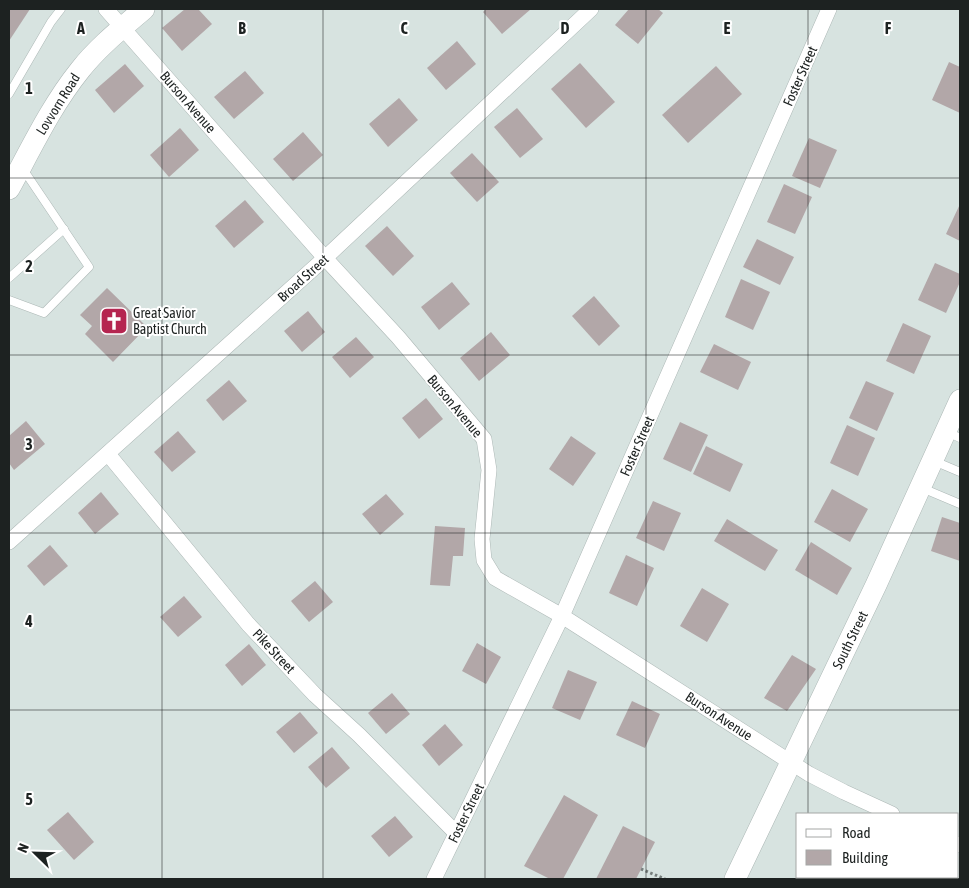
<svg xmlns="http://www.w3.org/2000/svg" width="969" height="888" font-family="'Asap Condensed',sans-serif">
<style>
.building{fill:#b2a7a8}
.lines{fill:none;stroke-linecap:round;stroke-linejoin:round}
.lane-casing{stroke:#adb8b6;stroke-width:9}
.street-casing{stroke:#adb8b6;stroke-width:16}
.secondary-casing{stroke:#adb8b6;stroke-width:22}
.path{stroke:#777f7d;stroke-width:3;stroke-dasharray:2.5 2.5;stroke-linecap:butt}
.lane{stroke:#fff;stroke-width:8}
.street{stroke:#fff;stroke-width:15}
.secondary{stroke:#fff;stroke-width:21}
.grid{fill:none;stroke:#1d2221;stroke-width:1;stroke-opacity:0.55}
.labels{text-anchor:middle;stroke-width:4;stroke-linejoin:round;paint-order:stroke}
.street-label{font-size:14px;fill:#1d2221;stroke:#fff}
.poi-label{font-size:14px;fill:#1d2221;stroke:#fff;text-anchor:start}
.grid-label{font-size:16px;text-anchor:middle;font-weight:bold;fill:#1d2221;stroke:#fff;stroke-width:4;stroke-linejoin:round;paint-order:stroke}
</style>
<rect width="100%" height="100%" fill="#d7e3e0"/>
<g class="building">
<path d="M9,9H30L9,41Z"/>
<path d="M185,9H198L212,24L182,51L162,28Z"/>
<path d="M486,9H531L502,34L483,12Z"/>
<path d="M629,9H658L663,13L638,44L615,25Z"/>
<path d="M457,41L476,64L446,90L427,68Z"/>
<path d="M949,62L960,67V113L932,100Z"/>
<path d="M580,63L615,102L586,128L551,89Z"/>
<path d="M125,64L144,86L114,113L95,90Z"/>
<path d="M716,66L742,94L688,143L662,115Z"/>
<path d="M245,71L264,93L234,119L214,97Z"/>
<path d="M399,98L418,120L388,147L369,124Z"/>
<path d="M517,108L543,139L520,158L494,127Z"/>
<path d="M180,128L199,150L169,177L150,155Z"/>
<path d="M303,132L323,155L293,181L273,159Z"/>
<path d="M809,138L837,150L820,188L792,176Z"/>
<path d="M472,153L499,182L477,202L450,173Z"/>
<path d="M784,184L812,197L795,234L767,222Z"/>
<path d="M245,200L264,222L234,248L215,226Z"/>
<path d="M960,204V241L946,234Z"/>
<path d="M387,226L414,256L393,276L365,246Z"/>
<path d="M757,239L794,257L780,285L743,267Z"/>
<path d="M935,263L960,274V282L946,313L918,300Z"/>
<path d="M741,279L770,292L753,330L725,317Z"/>
<path d="M452,282L470,304L439,330L421,307Z"/>
<path d="M107,288L147,327L113,362L85,334L92,326L80,315Z"/>
<path d="M594,296L620,326L599,346L572,316Z"/>
<path d="M308,311L325,332L302,352L284,331Z"/>
<path d="M903,323L931,336L914,374L886,361Z"/>
<path d="M491,332L510,355L479,381L460,358Z"/>
<path d="M356,337L374,357L350,378L332,357Z"/>
<path d="M714,344L751,362L738,390L700,372Z"/>
<path d="M229,380L247,401L223,421L206,400Z"/>
<path d="M866,381L894,393L877,431L849,418Z"/>
<path d="M426,398L443,419L419,439L402,418Z"/>
<path d="M26,421L45,444L14,470L9,463V436Z"/>
<path d="M680,422L708,435L691,472L663,459Z"/>
<path d="M847,425L875,438L858,476L830,463Z"/>
<path d="M178,431L196,452L172,472L154,452Z"/>
<path d="M571,436L596,453L573,486L549,469Z"/>
<path d="M706,446L743,464L730,492L693,474Z"/>
<path d="M832,489L868,509L850,542L814,522Z"/>
<path d="M101,492L119,514L95,534L78,513Z"/>
<path d="M386,494L404,514L380,535L362,514Z"/>
<path d="M653,501L681,513L664,551L636,538Z"/>
<path d="M942,517L960,523V561L931,551Z"/>
<path d="M727,519L778,550L765,571L714,541Z"/>
<path d="M435,526L465,528L463,556H453L450,586L430,585Z"/>
<path d="M811,542L852,568L837,595L795,570Z"/>
<path d="M50,545L68,566L44,586L27,566Z"/>
<path d="M626,555L654,568L637,606L609,593Z"/>
<path d="M315,581L333,602L309,622L291,601Z"/>
<path d="M702,588L729,604L707,642L680,626Z"/>
<path d="M184,596L202,617L178,637L160,617Z"/>
<path d="M477,643L501,657L486,684L462,671Z"/>
<path d="M249,644L266,665L242,686L225,665Z"/>
<path d="M792,655L816,669L787,711L764,698Z"/>
<path d="M568,670L597,682L580,720L552,708Z"/>
<path d="M392,693L410,714L386,734L368,713Z"/>
<path d="M632,701L660,714L645,748L616,735Z"/>
<path d="M300,712L318,733L294,753L276,732Z"/>
<path d="M445,724L463,745L439,766L422,745Z"/>
<path d="M332,747L350,768L326,788L308,767Z"/>
<path d="M564,795L598,815L563,879H550L524,866Z"/>
<path d="M68,812L94,842L74,860L47,830Z"/>
<path d="M395,816L413,837L389,857L371,836Z"/>
<path d="M623,826L655,842L636,879H596Z"/>
<path d="M802,877H854L860,879H801Z"/>
</g>
<g class="lines">
<defs>
<g id="lane">
<path d="M9,94L51,22L61,9"/>
<path d="M9,278L64,229"/>
<path d="M9,300L44,313L89,267L23,169"/>
<path d="M947,432L960,438"/>
<path d="M934,461L960,472"/>
<path d="M922,488L960,504"/>
<path d="M926,877L932,879"/>
</g>
<g id="street">
<path d="M106,9L325,258L398,337L484,439L489,470L482,539L484,560L495,578L562,616L809,774L844,792L892,814"/>
<path d="M108,454L248,624L315,695L359,735L456,833"/>
<path d="M9,542L325,258L591,9"/>
<path d="M958,844L960,845"/>
<path d="M434,879L562,616L829,9"/>
</g>
<g id="secondary">
<path d="M9,189C31,149 51,106 80,70C98,47 122,28 144,9"/>
<path d="M735,879L876,585L960,400"/>
</g>
</defs>
<use href="#lane" class="lane-casing"/>
<use href="#street" class="street-casing"/>
<use href="#secondary" class="secondary-casing"/>
<path class="path" d="M641,869L665,879"/>
<use href="#lane" class="lane"/>
<use href="#street" class="street"/>
<use href="#secondary" class="secondary"/>
</g>
<path class="grid" d="M162,9V879M323,9V879M485,9V879M646,9V879M808,9V814M9,178H960M9,355H960M9,533H960M9,710H960M808,877V879"/>
<defs>
<symbol id="church-square" viewBox="-11 -11 22 22"><rect x="-9" y="-9" width="18" height="18" rx="4" fill="#b52550" stroke="#fff"/><path d="M-1.2-6h2.4v3.5h3.3v2.4h-3.3V6h-2.4V-.1h-3.3v-2.4h3.3Z" fill="#fff"/></symbol>
</defs>
<g fill-rule="evenodd">
<use href="#church-square" x="98" y="305" width="32" height="32"/>
</g>
<g class="labels">
<g class="street-label">
<text transform="translate(800 76) rotate(-66)" y="5">Foster Street</text>
<text transform="translate(188 102) rotate(49)" y="5">Burson Avenue</text>
<text transform="translate(58 104) rotate(-58)" y="5">Lovvorn Road</text>
<text transform="translate(303 278) rotate(-42)" y="5">Broad Street</text>
<text transform="translate(455 406) rotate(50)" y="5">Burson Avenue</text>
<text transform="translate(637 446) rotate(-66)" y="5">Foster Street</text>
<text transform="translate(850 640) rotate(-64)" y="5">South Street</text>
<text transform="translate(274 651) rotate(47)" y="5">Pike Street</text>
<text transform="translate(719 716) rotate(33)" y="5">Burson Avenue</text>
<text transform="translate(466 813) rotate(-64)" y="5">Foster Street</text>
</g>
<g class="poi-label">
<text x="133" y="318">Great Savior<tspan x="133" dy="16">Baptist Church</tspan></text>
</g>
</g>
<g class="grid-label">
<text x="81" y="34">A</text>
<text x="242" y="34">B</text>
<text x="404" y="34">C</text>
<text x="565" y="34">D</text>
<text x="727" y="34">E</text>
<text x="888" y="34">F</text>
<text x="29" y="94">1</text>
<text x="29" y="272">2</text>
<text x="29" y="450">3</text>
<text x="29" y="627">4</text>
<text x="29" y="805">5</text>
</g>
<rect width="969" height="888" fill="none" stroke="#1d2221" stroke-width="20"/>
<rect x="796" y="813" width="162" height="65" fill="#ffffff" stroke="#a5a7a6"/>
<rect x="806" y="829" width="25" height="8" fill="#ffffff" stroke="#a5a7a6"/>
<text x="842" y="838" font-size="15" fill="#1d2221">Road</text>
<rect x="806" y="850" width="25" height="15" fill="#b2a7a8" stroke="#a5a7a6"/>
<text x="842" y="863" font-size="15" fill="#1d2221">Building</text>
<g transform="translate(35 853) rotate(293)" stroke="#ffffff" stroke-width="4" paint-order="stroke">
<path d="M0-4L9 19L0 12L-9 19Z" fill="#1d2221"/>
<text y="-8" font-size="14" font-weight="bold" text-anchor="middle" fill="#1d2221">N</text>
</g>
</svg>
